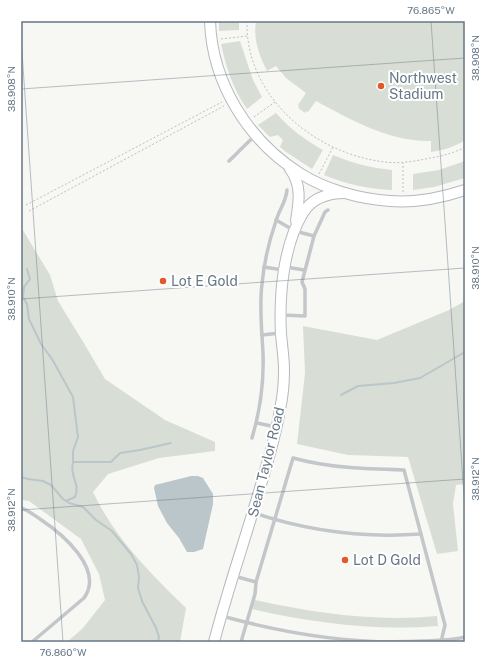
<svg xmlns="http://www.w3.org/2000/svg" width="486" height="663" font-family="'Public Sans',sans-serif">
<style>
.green{fill:#d8ded5}
.water{fill:#bbc6ca}
.lines{fill:none;stroke-linecap:round;stroke-linejoin:round}
.stream{stroke:#bbc6ca;stroke-width:2}
.secondary-casing{stroke:#b5babf;stroke-width:12}
.path{stroke:#bdbfc1;stroke-width:1;stroke-dasharray:2 2;stroke-linecap:butt}
.service{stroke:#c3c7ca;stroke-width:3.5}
.secondary{stroke:#fff;stroke-width:10}
.ticks{fill:none;stroke:#667785;stroke-width:1;stroke-opacity:0.45}
.poi-dot{fill:#e25929;stroke:#fff;stroke-width:1.5}
.labels{text-anchor:middle;stroke-width:4;stroke-linejoin:round;paint-order:stroke}
.poi-label{font-size:14px;fill:#667785;stroke:#fff;text-anchor:start}
.street-label{font-size:14px;fill:#667785;stroke:#fff}
.neatline{fill:none;stroke:#667785;stroke-width:1.5}
.ticks-label{font-size:10px;text-anchor:middle;fill:#667785}
</style>
<rect width="100%" height="100%" fill="#f7f7f4"/>
<g class="green">
<path d="M219,21H239V30L219,31Z"/>
<path d="M256,21H465V140C455,147 443,150 431,152V141C390,142 351,120 316,101L308,112L306,111L305,113L298,108L299,107L298,105L306,93L286,78L276,66L267,71C259,55 253,39 256,21Z"/>
<path d="M240,41L253,80L262,97L247,109C233,89 226,67 221,44Z"/>
<path d="M276,113C289,128 305,140 323,150L312,169L286,152L280,147L283,140L278,135L270,137L258,125Z"/>
<path d="M333,155C352,163 371,168 392,170V190C368,189 346,184 324,175Z"/>
<path d="M465,161V178L434,187L413,190V174L439,170Z"/>
<path d="M21,227L50,275L58,301L82,340L105,379L165,420L215,442V451L159,458L108,474L93,492C114,537 151,574 186,608L180,642H67L83,628L105,600L99,574L81,539L29,501L21,500Z"/>
<path d="M465,301V484L456,485L453,504L458,551L437,554L408,457L348,455L297,444L305,373L303,326L377,340L449,310Z"/>
<path d="M255,600C314,613 376,622 437,616L438,626C376,631 313,623 252,609Z"/>
</g>
<path class="water" d="M191,476H198L203,478L213,494V504L203,549L194,552H187L179,538L167,523L158,506L154,488L155,485Z"/>
<g class="lines">
<g class="stream">
<path d="M27,269L30,279L24,287L23,297L27,304L29,319L41,344L52,359L73,397L78,437L73,451V462"/>
<path d="M341,395L358,386L394,383L420,378L465,352"/>
<path d="M21,477L28,479L43,481L51,485L63,499L69,503L83,507L96,520L112,531L131,554L137,565L139,577L138,588L142,601L156,628L159,637L158,642"/>
<path d="M66,501L75,497C81,483 69,477 73,462H111L120,453L140,450L171,443"/>
</g>
<defs>
<g id="secondary">
<path d="M210,21C212,83 248,141 301,174C327,190 360,199 390,201C415,203 441,198 465,190"/>
<path d="M290,169C302,185 299,202 296,221"/>
<path d="M214,642C229,584 249,528 265,471C271,450 277,430 280,409C283,396 284,383 284,370C284,358 282,346 281,334C279,296 283,246 303,213C312,198 328,193 345,193"/>
</g>
</defs>
<use href="#secondary" class="secondary-casing"/>
<g class="path">
<path d="M247,21C245,96 314,154 385,162C400,164 416,161 430,158C442,156 454,153 465,147"/>
<path d="M221,39L247,36"/>
<path d="M254,117L275,102"/>
<path d="M319,174L333,147"/>
<path d="M403,192V163"/>
<path d="M26,205L222,102"/>
<path d="M29,211L224,106"/>
</g>
<g class="service">
<path d="M229,161C238,153 245,144 255,136"/>
<path d="M276,220L295,231L314,236"/>
<path d="M264,267L283,270"/>
<path d="M286,267L304,270"/>
<path d="M282,315L305,316V289L302,282L314,236L325,212L328,210"/>
<path d="M262,335L280,333"/>
<path d="M257,423L276,427"/>
<path d="M252,438C260,411 264,382 263,354C262,330 259,307 262,284C264,263 269,241 276,221C279,210 286,202 287,190"/>
<path d="M21,508C28,510 34,515 40,519C61,533 105,569 84,598L32,642"/>
<path d="M254,513C307,531 365,538 421,534"/>
<path d="M234,576L256,582"/>
<path d="M222,616C287,634 355,645 422,641C437,640 451,641 465,637"/>
<path d="M241,642L255,594L256,582L293,458C329,468 367,469 404,470L445,625L441,642"/>
</g>
<use href="#secondary" class="secondary"/>
</g>
<path class="ticks" d="M431,21L465,510M21,38L63,642M21,89L465,58M21,299L465,268M21,510L465,479"/>
<g class="poi-dot">
<circle cx="381" cy="86" r="4"/>
<circle cx="163" cy="281" r="4"/>
<circle cx="345" cy="560" r="4"/>
</g>
<g class="labels">
<g class="poi-label">
<text x="389" y="83">Northwest<tspan x="389" dy="16">Stadium</tspan></text>
<text x="171" y="286">Lot E Gold</text>
<text x="353" y="565">Lot D Gold</text>
</g>
<g class="street-label">
<text transform="translate(266 462) rotate(-76)" y="5">Sean Taylor Road</text>
</g>
</g>
<rect width="486" height="663" fill="none" stroke="#ffffff" stroke-width="44"/>
<rect x="22" y="22" width="442" height="619" class="neatline"/>
<g class="ticks-label">
<text x="431" y="14">76.865°W</text>
<text transform="translate(475 58) rotate(-90)" y="4">38.908°N</text>
<text transform="translate(11 89) rotate(-90)" y="4">38.908°N</text>
<text transform="translate(475 268) rotate(-90)" y="4">38.910°N</text>
<text transform="translate(11 299) rotate(-90)" y="4">38.910°N</text>
<text transform="translate(475 479) rotate(-90)" y="4">38.912°N</text>
<text transform="translate(11 510) rotate(-90)" y="4">38.912°N</text>
<text x="63" y="656">76.860°W</text>
</g>
</svg>
